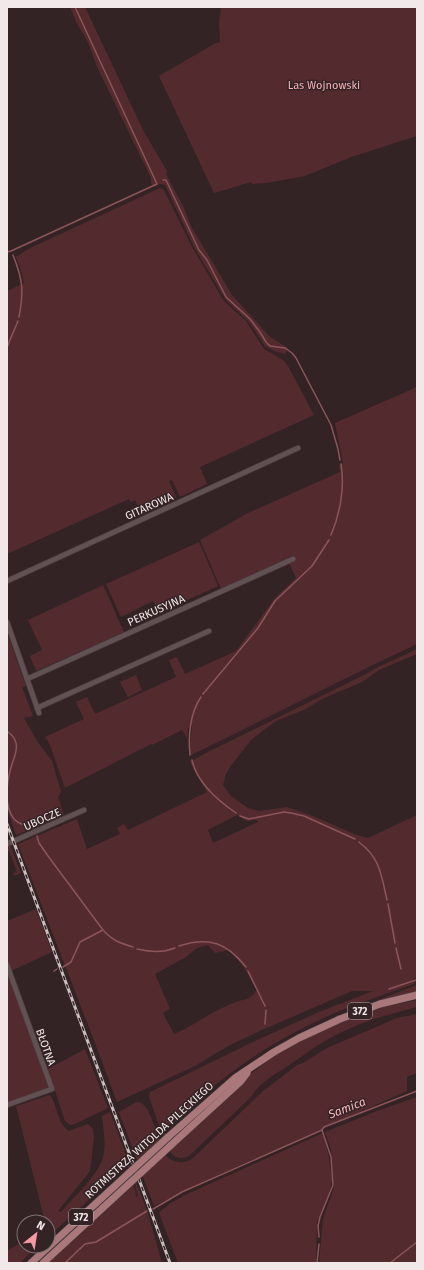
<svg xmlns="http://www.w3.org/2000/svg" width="424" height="1270" font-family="'Fira Sans',sans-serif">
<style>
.green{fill:#532b2f;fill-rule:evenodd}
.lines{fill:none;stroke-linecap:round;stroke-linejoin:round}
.stream{stroke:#8c555a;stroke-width:1.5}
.minor-casing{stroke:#4e4143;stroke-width:6}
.primary-casing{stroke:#4e4143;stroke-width:8}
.minor{stroke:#625152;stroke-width:4.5}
.primary{stroke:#aa777b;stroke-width:7}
.rail-casing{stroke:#cabebf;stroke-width:3}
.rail{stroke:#332324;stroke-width:1.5;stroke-dasharray:4.5;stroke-linecap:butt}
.primary-bridge-casing{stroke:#4e4143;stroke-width:8;stroke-linecap:butt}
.primary-bridge{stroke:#aa777b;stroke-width:7}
.labels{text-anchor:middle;stroke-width:3;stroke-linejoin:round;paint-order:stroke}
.shield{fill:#332324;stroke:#b9adae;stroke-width:1}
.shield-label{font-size:10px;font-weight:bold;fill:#f3e8e9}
.park-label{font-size:11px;fill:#f8b2b7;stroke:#332324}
.street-label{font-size:11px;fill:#f3e8e9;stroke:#332324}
.water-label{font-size:12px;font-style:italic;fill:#fdb6bb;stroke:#332324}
</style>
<rect width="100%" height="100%" fill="#332324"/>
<g class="green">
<path d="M70,7H85L144,132L167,171L166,174L184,208L191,226L232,295L270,337L288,348L285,354L274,351L265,346L250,323L226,300L195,249L165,185L160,184L154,187L151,183V178L97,67L89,45L84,35L77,24Z"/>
<path d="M221,7H417V136L351,157L305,176L267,183L252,184L251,182L214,193L159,76L216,43L220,42L219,24Z"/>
<path d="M160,188L164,190L192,247L224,301L246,321L264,349L283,360L288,366L314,415L200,467L207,484L180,497L172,480L169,481L176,497L154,507V509L142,515L135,500L131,502L129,499L7,554V291L24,283L21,270L16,257L28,249Z"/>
<path d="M417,387V644C340,680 265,719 189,756L192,726L188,728L187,738L182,730L152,745L151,744L65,788L50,745L45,737L84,719L76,702L87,697L95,714L176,677L169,660L177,657L185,674L236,651L275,598L296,578L289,563L294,560L292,556L221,589L200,540L246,514L340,472L339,465L343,463L335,423Z"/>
<path d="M199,542L218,586L159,613L153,601L121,617L106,584Z"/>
<path d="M103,585L124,632L36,671L30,656L42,650L28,620Z"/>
<path d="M7,633L26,686L22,687L33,716L24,718L37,741L52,761L61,792L58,797L64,815L16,835L7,809Z"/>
<path d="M417,649V654L379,670L362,682L322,699L306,709L276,721L260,733L251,740L230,767L226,774L223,785L231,796L248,808L259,811L287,807L313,816L354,834L368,838L417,815V978L413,979L416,983C381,996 345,1007 311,1024C255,1051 209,1087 164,1130L171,1150L233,1094L252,1073L270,1059L297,1042L346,1020L384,1007L417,1000V1007C389,1014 360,1022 334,1036C314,1046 298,1060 280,1071C269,1078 258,1085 251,1097L190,1155C184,1159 177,1159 172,1154C166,1149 153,1107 149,1097L150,1092L255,1041L319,1012L373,991H352L262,1030L228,1046L195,1066L117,1102L95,1043L18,844L77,819L87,849L120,834L117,828L124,824L128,830L207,792L198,777L190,762L204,754L366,674L376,668ZM237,815L247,821L257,820L258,822L213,843L208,830ZM208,945L215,953L228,950C242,962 248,974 257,990C249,1001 248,998 236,1002C213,1010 196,1025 174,1034L163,1013L170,1009L155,974L186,957L197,948Z"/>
<path d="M136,675L142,690L128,697L120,682Z"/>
<path d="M10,845L21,873L14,876L13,873L17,872L9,851H7V846Z"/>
<path d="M36,909L52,952L11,971L7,960V921Z"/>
<path d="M7,971L48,1086L46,1089L7,1103Z"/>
<path d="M417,985V992L365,1006V1005Z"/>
<path d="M417,1014V1073L407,1077V1091L196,1185L154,1206L119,1112L136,1102L142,1103L148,1110L167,1157C175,1163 183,1164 192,1159L263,1091L297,1065L303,1063L327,1048L397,1018Z"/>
<path d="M85,1049L108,1108L75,1124L70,1125L65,1121L48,1069Z"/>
<path d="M50,1095C58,1106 56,1122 69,1131L88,1124L93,1129L94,1137L90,1171L58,1211L61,1212C75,1195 100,1175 104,1153C106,1142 103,1128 102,1116L110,1112L148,1214L162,1263H48L134,1185L136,1197L138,1196L135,1184L127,1165L114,1161L126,1166L48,1237V1222H45L16,1106Z"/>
<path d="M417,1097V1263H319L323,1219L334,1188L331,1149L325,1132L377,1111Z"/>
<path d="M323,1133L328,1153L332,1180L329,1194L317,1222L316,1263H178L159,1213C163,1207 178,1199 185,1195Z"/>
<path d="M24,1241V1246H37L20,1263H7V1251Z"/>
</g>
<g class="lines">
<g class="stream">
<path d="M163,180H166L199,250L207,260L226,297L250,319L260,332L266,342L270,346L285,348L292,353L296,358L331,425L338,449L340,460"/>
<path d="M7,252L11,251L157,184L75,7"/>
<path d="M13,255C23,280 24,291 19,317"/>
<path d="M7,347L18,321"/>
<path d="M331,535C340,514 345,487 341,464"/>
<path d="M203,694L258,628L275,601L312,566L329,540"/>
<path d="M7,731C11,734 15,738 16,743C18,749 14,758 12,764C7,780 3,805 14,819C19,825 27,825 33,828"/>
<path d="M190,755C188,736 190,713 201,697"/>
<path d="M192,760C197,783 217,800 236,813"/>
<path d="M240,816L249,819L284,812L291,813L304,816L355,839"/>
<path d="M37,836L39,843L48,856L103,930C113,941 120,943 133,947"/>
<path d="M359,842C381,859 381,875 387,900"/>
<path d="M388,904L395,943"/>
<path d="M179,946C209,936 227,943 246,967"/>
<path d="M396,948L401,969"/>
<path d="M137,949C151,952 162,953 175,948"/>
<path d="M63,967L71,962L80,942L103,930"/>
<path d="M54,971L57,969"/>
<path d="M248,971L265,1006"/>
<path d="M389,989L416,980"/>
<path d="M265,1024L266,1010"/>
<path d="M153,1209L182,1192L322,1130"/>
<path d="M319,1237L318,1226L320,1217L333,1185L331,1157L322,1130L324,1127L417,1091"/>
<path d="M65,1263L85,1244L96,1242L147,1211"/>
<path d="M317,1263L319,1244"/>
<path d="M390,1263L417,1242"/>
</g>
<defs>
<g id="minor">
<path d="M7,581L298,448"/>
<path d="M7,622L39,713"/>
<path d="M27,679L293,559"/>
<path d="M37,708L209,631"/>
<path d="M7,844L84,810"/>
<path d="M7,965L52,1089L7,1105"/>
</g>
<g id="primary">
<path d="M167,1138L235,1078L274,1052L299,1038L340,1019L380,1004L417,995"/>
<path d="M170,1146L240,1082L247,1073"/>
<path d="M31,1263L129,1173"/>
<path d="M43,1263L132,1181"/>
</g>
</defs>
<use href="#minor" class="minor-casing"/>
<use href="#primary" class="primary-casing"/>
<use href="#minor" class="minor"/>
<use href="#primary" class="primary"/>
<defs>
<path id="rail" d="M7,824L170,1263"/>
</defs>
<use href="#rail" class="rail-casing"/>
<use href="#rail" class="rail"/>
<defs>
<g id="primary-bridge">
<path d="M129,1173L167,1138"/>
<path d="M132,1181L170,1146"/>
</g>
</defs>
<use href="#primary-bridge" class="primary-bridge-casing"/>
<use href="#primary-bridge" class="primary-bridge"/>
</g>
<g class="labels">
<g class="shield">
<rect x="348" y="1003" width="24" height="16" rx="3"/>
<rect x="69" y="1209" width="24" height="16" rx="3"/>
</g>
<g class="shield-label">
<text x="360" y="1015">372</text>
<text x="81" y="1221">372</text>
</g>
<g class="park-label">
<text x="324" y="89">Las Wojnowski</text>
</g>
<g class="street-label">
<text transform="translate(149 506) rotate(-24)" y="4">GITAROWA</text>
<text transform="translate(156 610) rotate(-24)" y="4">PERKUSYJNA</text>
<text transform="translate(42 819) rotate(-24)" y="4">UBOCZE</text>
<text transform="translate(46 1047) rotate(70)" y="4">BŁOTNA</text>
<text transform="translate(149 1140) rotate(-42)" y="4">ROTMISTRZA WITOLDA PILECKIEGO</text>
</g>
<g class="water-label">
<text transform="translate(347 1108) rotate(-21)" y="4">Samica</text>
</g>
</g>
<rect width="424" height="1270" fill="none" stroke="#f3e8e9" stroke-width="16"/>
<g transform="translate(36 1234) rotate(30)"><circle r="19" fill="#332324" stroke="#807273"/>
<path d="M0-3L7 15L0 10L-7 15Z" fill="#f49aa2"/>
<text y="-6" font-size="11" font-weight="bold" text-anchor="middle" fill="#f3e8e9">N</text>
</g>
</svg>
